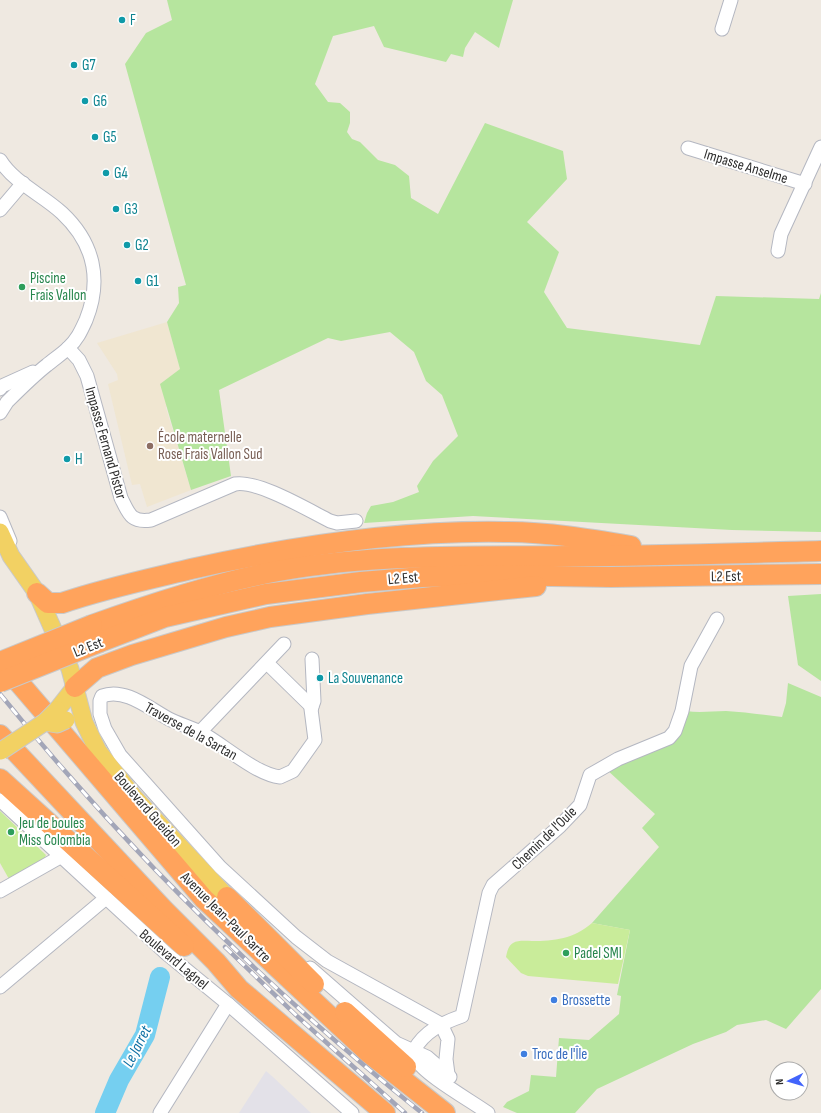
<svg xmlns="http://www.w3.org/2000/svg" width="821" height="1113" font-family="'Sofia Sans Condensed',sans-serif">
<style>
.industrial{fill:#e3e1e8}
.education{fill:#f0e6d1}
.green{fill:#b6e59e}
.pitch{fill:#c9ec9a}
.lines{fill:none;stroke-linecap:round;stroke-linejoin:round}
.river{stroke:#75cff0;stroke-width:20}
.minor-casing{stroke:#b4b7c1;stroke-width:15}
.major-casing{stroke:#c9c9c9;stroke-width:19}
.highway-casing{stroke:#c9c9c9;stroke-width:22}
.minor{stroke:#fff;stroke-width:13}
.major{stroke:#f2d163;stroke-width:17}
.highway{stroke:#ffa35c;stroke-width:20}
.rail-casing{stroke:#a3a6b8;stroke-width:4.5}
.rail{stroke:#fff;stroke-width:3;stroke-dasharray:9;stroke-linecap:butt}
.major-bridge-casing{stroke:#c9c9c9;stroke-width:19;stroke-linecap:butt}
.highway-bridge-casing{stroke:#c9c9c9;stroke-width:22;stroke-linecap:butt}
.major-bridge{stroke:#f2d163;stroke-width:17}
.highway-bridge{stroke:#ffa35c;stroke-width:20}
.culture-dot{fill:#0f9aa8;stroke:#fff;stroke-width:1.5}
.leisure-dot{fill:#2e9e5b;stroke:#fff;stroke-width:1.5}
.education-dot{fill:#8d6e63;stroke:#fff;stroke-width:1.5}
.shop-dot{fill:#3f7fe0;stroke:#fff;stroke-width:1.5}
.labels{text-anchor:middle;stroke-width:4;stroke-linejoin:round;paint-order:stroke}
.culture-label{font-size:15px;fill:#0d838f;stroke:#fff;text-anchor:start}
.street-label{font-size:15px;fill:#2e2e2e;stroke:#fff}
.leisure-label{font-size:15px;fill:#27864d;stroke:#fff;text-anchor:start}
.education-label{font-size:15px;fill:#785e54;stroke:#fff;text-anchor:start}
.shop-label{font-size:15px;fill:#366cbe;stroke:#fff;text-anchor:start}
.water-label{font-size:16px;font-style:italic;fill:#0d6fa3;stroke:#fff}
</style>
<rect width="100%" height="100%" fill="#efe9e1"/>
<path class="industrial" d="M266,1071L273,1077L311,1113H239Z"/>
<path class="education" d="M167,322L180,369L166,408L191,490L147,507L140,484L132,485L108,384L118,380L117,374L97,343Z"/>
<g class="green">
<path d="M167,0H513L499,48L475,32L465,48L463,57L451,54L446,62L384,47L374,26L333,36L315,84L328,102L340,103L350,112V123L347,132L352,139L360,142L378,160L395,165L409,176L411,198L438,214L485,123L563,151L567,179L527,222L559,252L544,292L567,328L700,345L716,296L819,299L821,293V532L732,530L473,516L364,523L367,513L371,506L393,502L419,492L417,486L433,461L458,436L442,395L426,381L414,352L390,332L341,341L328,338L219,390L231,476L191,490L160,384L180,369L167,322L179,303L178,287L186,285L125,64L146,33L172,20Z"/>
<path d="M821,594V681L798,665L788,596Z"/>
<path d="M788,683L821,697V989L786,1029L766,1020L737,1025L726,1032L693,1044L597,1089L575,1113H517L503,1107L507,1102L529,1091L531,1075L556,1077L559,1038L589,1040L619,1014L621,996L617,995L630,930L592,923L659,847L642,828L655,814L606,769L672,741L686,711C700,713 712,711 726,711C745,712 763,715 782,717L786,703Z"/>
</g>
<g class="pitch">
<path d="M0,811L46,855L44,859L9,879L0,863Z"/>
<path d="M592,923L630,930L618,984L528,976L521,973L506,957C507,952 508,946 513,943C518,940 526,941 532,941C554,941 574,939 592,923Z"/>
</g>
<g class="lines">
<path class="river" d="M105,1113L119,1080L145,1035L160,977"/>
<defs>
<g id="minor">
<path d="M722,29L731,0"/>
<path d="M688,148L805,184"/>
<path d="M0,160C14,183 43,195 62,213C94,243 102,280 86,320C81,331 77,340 68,348C62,354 54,359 47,365C33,376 20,389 7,402L0,413"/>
<path d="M0,210L23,183"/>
<path d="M778,251L781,234L821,147"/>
<path d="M68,348L79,360L87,376L121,498C129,514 131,523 151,520L235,484C258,480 308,510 330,521L337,523L356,521"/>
<path d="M0,389L2,386L33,372"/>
<path d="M0,517L10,541"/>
<path d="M312,659L314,701L311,709L315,740L293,771L280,777C255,774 223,744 200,732C190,727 179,724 169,719C150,709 125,687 102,696L100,701V714L105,729L120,755L220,867L296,937L327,961L441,1024L448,1039L446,1059L448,1074"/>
<path d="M267,663L312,707"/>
<path d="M200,732L284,644"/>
<path d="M0,800L167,954L228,1004L352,1113"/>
<path d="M0,891L60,857"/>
<path d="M310,968L396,1043L427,1057L450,1077"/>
<path d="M0,987L106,898"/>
<path d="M160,1113L228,1004"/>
<path d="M488,1113C473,1102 423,1074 416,1059C415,1057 415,1053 414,1050C425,1031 442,1023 462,1016L489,893L493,885L560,826L580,805L590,775L618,759L669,738L675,731L682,711L691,666L717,619"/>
</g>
<g id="major">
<path d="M0,532L11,556L37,593L52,627L70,669L84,722L98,751L133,796L227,897"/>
<path d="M57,710L75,687"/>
</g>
<g id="highway">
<path d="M37,593L48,603H62C102,589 149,579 191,569C294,546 399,530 505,532C548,532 590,539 631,546"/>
<path d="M92,625C148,605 205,586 263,574C365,553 469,557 573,556C656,556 738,553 821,551"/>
<path d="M100,642L165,617L266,594L361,582L422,577L485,575L611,577L821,574"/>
<path d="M3,664L204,899L370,1054L445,1113"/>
<path d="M75,687L97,668L132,655L226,627L270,617L367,604L536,586"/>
<path d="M0,735L164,910L216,962L239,989L385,1113"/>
<path d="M0,779L184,946"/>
<path d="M227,897L314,984"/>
<path d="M345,1012L406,1067"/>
</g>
</defs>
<use href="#minor" class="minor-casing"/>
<use href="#major" class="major-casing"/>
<use href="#highway" class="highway-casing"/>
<use href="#minor" class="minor"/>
<use href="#major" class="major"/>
<use href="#highway" class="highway"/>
<defs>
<g id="rail">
<path d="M0,694C125,848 267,989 422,1113"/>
<path d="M225,947L298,1017L405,1113"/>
</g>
</defs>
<use href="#rail" class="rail-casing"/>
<use href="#rail" class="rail"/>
<defs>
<g id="major-bridge">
<path d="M45,722L57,724L66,720"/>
<path d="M1,751L45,722L57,710"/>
</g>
<g id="highway-bridge">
<path d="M0,662L92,625"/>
<path d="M0,682L100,642"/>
</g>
</defs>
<use href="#major-bridge" class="major-bridge-casing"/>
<use href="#highway-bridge" class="highway-bridge-casing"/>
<use href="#major-bridge" class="major-bridge"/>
<use href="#highway-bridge" class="highway-bridge"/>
</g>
<g class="culture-dot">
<circle cx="122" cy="20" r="4"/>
<circle cx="74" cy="65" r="4"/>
<circle cx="85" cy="101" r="4"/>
<circle cx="95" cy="137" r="4"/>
<circle cx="106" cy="173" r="4"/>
<circle cx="116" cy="209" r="4"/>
<circle cx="127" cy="245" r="4"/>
<circle cx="138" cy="281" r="4"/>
<circle cx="67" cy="459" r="4"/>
<circle cx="320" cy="678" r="4"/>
</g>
<g class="leisure-dot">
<circle cx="22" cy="287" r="4"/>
<circle cx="11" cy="832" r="4"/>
<circle cx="566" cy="953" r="4"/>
</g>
<circle class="education-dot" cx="150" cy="446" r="4"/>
<g class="shop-dot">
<circle cx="554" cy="1000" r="4"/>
<circle cx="524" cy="1054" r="4"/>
</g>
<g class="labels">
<g class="culture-label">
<text x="130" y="25">F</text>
<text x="82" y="70">G7</text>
<text x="93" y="106">G6</text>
<text x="103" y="142">G5</text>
<text x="114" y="178">G4</text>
<text x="124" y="214">G3</text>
<text x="135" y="250">G2</text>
<text x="146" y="286">G1</text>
<text x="75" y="464">H</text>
<text x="328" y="683">La Souvenance</text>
</g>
<g class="street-label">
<text transform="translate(746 166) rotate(17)" y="5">Impasse Anselme</text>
<text transform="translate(106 443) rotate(74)" y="5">Impasse Fernand Pistor</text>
<text transform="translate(726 576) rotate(-1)" y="5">L2 Est</text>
<text transform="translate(403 578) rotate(-5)" y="5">L2 Est</text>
<text transform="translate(88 647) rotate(-22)" y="5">L2 Est</text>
<text transform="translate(191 731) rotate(29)" y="5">Traverse de la Sartan</text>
<text transform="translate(148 809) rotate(49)" y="5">Boulevard Gueidon</text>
<text transform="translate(544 838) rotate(-44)" y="5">Chemin de l'Oule</text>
<text transform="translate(226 917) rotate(45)" y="5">Avenue Jean-Paul Sartre</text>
<text transform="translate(174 959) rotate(40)" y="5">Boulevard Lagnel</text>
</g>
<g class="leisure-label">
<text x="30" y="283">Piscine<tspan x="30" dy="17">Frais Vallon</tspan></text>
<text x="19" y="828">Jeu de boules<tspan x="19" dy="17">Miss Colombia</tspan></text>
<text x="574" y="958">Padel SMI</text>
</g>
<g class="education-label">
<text x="158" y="442">École maternelle<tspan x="158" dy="17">Rose Frais Vallon Sud</tspan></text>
</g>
<g class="shop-label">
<text x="562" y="1005">Brossette</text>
<text x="532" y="1059">Troc de l'Île</text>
</g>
<g class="water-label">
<text transform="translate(136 1046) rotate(-63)" y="6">Le Jarret</text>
</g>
</g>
<g transform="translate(789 1081) rotate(265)"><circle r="19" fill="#ffffff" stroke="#ababab"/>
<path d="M0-3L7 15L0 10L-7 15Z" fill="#4264fb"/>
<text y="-6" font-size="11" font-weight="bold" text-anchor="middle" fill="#2e2e2e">N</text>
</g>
</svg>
